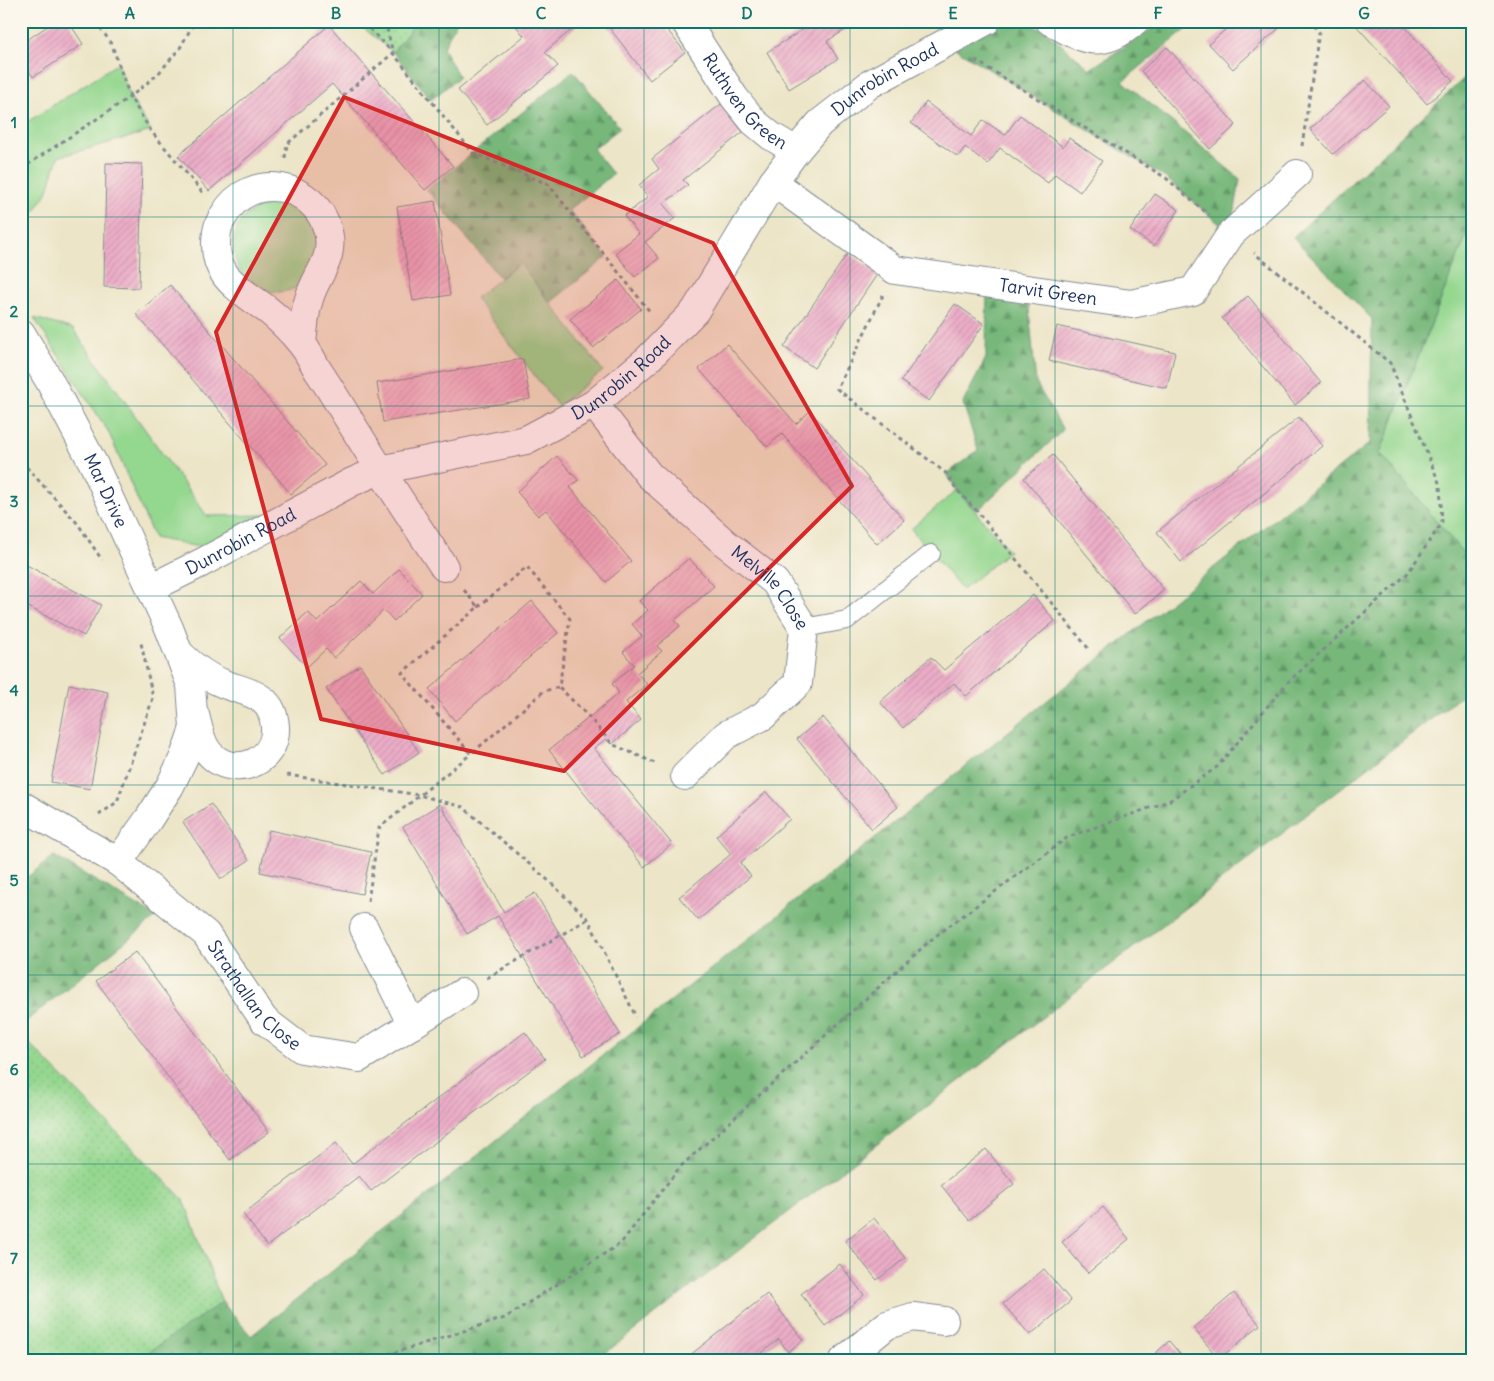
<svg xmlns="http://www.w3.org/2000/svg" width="1494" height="1381" font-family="Delius,sans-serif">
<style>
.grass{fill:#94d78f;stroke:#588376}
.forest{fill:url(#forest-firs);stroke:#49746c}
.park{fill:url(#park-dots);stroke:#588376}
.building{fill:url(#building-hatch)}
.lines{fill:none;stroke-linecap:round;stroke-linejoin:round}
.lane-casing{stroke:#848a92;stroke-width:20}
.street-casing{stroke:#848a92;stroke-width:30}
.path{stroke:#848a92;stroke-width:3;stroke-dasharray:4 4;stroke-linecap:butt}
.lane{stroke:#fff;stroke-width:18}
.street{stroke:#fff;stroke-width:28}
.marked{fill:#d62828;fill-opacity:0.2;stroke:#d62828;stroke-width:4;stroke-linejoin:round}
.grid{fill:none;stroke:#0f766e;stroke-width:1;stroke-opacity:0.55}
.labels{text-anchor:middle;stroke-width:4.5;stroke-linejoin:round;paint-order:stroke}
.street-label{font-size:18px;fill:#1b2f5e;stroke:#fbf7ec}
.neatline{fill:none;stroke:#0f766e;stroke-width:2}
.grid-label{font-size:16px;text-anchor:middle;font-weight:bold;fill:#0f766e}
</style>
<defs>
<pattern id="forest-firs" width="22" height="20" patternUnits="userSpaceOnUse" patternTransform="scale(1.25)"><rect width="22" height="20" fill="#77b87a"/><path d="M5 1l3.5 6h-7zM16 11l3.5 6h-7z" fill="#619667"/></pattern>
<pattern id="park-dots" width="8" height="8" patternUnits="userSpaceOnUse" patternTransform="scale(1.25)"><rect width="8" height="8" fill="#94d78f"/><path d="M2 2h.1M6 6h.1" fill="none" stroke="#7fb97e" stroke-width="1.8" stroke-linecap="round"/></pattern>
<pattern id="building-hatch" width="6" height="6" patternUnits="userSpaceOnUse" patternTransform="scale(1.25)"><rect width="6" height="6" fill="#ecadc7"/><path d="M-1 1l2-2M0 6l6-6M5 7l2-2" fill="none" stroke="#ca95ad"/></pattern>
</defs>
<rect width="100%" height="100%" fill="#fbf7ec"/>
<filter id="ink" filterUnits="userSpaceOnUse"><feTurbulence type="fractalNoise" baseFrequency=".02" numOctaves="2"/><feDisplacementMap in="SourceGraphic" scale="10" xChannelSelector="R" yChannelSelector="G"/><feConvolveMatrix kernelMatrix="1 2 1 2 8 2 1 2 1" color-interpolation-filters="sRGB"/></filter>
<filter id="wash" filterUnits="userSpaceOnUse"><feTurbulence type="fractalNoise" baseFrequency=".0096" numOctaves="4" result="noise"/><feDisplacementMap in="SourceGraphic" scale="20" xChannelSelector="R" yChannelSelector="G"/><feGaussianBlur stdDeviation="1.12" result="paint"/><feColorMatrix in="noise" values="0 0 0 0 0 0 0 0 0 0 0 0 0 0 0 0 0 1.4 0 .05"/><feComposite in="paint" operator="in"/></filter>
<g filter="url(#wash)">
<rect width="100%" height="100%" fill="#ece5c7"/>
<g class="grass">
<path d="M118,63L130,97L151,131L58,157L47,193L21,231V126Z"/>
<path d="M282,202C311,210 311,218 323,243L304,284C299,286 294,289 290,290C234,306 208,220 267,204C272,202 277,202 282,202Z"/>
<path d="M1473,230V565L1380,453L1466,236Z"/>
<path d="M520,263L603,371L558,406L475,298Z"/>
<path d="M34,318L73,329L207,516L268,515L204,548L154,538L108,431Z"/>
<path d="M957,490L1009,551L962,590L911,529Z"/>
</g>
<g class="forest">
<path d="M417,21H457L443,48L459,77L431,100L393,52Z"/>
<path d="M986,21H1017L1044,30L1090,69L1155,27L1158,21H1195L1193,24L1123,81L1240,179L1231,234L1166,178L946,43Z"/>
<path d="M1473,70V230L1466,236L1380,453L1473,565V687L596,1360H137L222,1302L251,1336L1370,443L1372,319L1293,237Z"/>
<path d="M573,71L620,128L593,149L613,174L569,210L607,257L550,303L520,263L500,278L427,190Z"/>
<path d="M987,284L1027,289L1036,383L1063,430L977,511L957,490L947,474L978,450L963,403L986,358Z"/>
<path d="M54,856L156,917L21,1025V882Z"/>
</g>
<g class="park">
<path d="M355,21H417L393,52Z"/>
<path d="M21,1035L184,1200L222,1302L137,1360H21Z"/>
</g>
<g id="blocks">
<g class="building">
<path d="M55,21H68L83,44L33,77L21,60V44Z"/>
<path d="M512,21H582L545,52L558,66L487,125L458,90L524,36Z"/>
<path d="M604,21H660L685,52L650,80Z"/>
<path d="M810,21H860L827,41L838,59L789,89L767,52L812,24Z"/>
<path d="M1235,21H1287L1233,69L1209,44Z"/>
<path d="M1352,21H1400L1453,81L1427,104Z"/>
<path d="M329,25L453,166L425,190L332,84L209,191L178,156Z"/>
<path d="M1167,47L1236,125L1210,149L1141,71Z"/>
<path d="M1365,80L1389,106L1333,154L1310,129Z"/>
<path d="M926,102L971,136L983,120L1005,135L1020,115L1063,147L1069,138L1102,161L1080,192L1055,174L1048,183L1000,148L988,164L965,147L958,157L911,123Z"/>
<path d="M721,104L743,132L683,180L688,185L663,204L675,218L645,242L659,258L635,277L615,253L639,234L624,216L648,197L639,185L659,169L652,159Z"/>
<path d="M106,163L142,164L139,288L104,287Z"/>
<path d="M1155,194L1179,210L1154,246L1130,230Z"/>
<path d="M435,201L450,295L413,301L397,207Z"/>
<path d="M848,253L878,273L814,368L784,347Z"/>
<path d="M618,280L641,309L593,348L570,319Z"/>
<path d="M170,285L325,465L291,494L136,314Z"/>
<path d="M1248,296L1321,383L1295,405L1222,318Z"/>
<path d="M955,304L984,324L929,401L901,381Z"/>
<path d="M1057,326L1175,352L1167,388L1049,361Z"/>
<path d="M727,344L796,424L810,411L904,520L877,544L782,434L767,447L699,369Z"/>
<path d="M523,359L530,399L383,422L377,383Z"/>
<path d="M1299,417L1322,446L1181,562L1157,532Z"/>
<path d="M1053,455L1164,590L1135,614L1024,478Z"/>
<path d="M557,456L578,480L570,487L631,561L606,582L546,510L538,516L517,492Z"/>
<path d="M689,558L714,586L675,620L680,626L657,646L662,651L637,673L647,684L626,702L641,720L612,744L606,739L594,748L672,844L644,867L549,750L619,693L612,684L634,665L623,652L642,636L632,624L648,610L639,601Z"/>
<path d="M21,562L101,605L84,636L21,603Z"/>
<path d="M399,569L422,594L394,621L384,610L334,658L326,649L307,667L280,638L308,612L317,622L361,581L373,594Z"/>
<path d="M1033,595L1055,621L966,696L954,683L903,728L880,702L931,657L944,670Z"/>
<path d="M532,601L558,633L455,721L429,689Z"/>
<path d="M360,665L419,752L385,775L326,689Z"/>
<path d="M69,684L108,692L90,789L51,782Z"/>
<path d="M823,717L898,807L872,829L797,739Z"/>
<path d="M766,792L790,819L740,863L751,876L698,920L679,897L731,854L716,836Z"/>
<path d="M211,804L249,860L221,879L183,822Z"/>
<path d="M440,804L504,912L535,893L620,1034L583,1056L498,916L467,934L403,827Z"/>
<path d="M269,830L371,852L362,894L260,872Z"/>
<path d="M135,952L269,1132L230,1160L96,981Z"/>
<path d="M525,1032L545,1059L371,1191L359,1176L267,1246L243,1214L336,1143L352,1164Z"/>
<path d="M986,1149L1014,1184L969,1220L941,1185Z"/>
<path d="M1103,1207L1129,1239L1088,1273L1062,1242Z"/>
<path d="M874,1218L905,1258L877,1280L845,1241Z"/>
<path d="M840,1264L864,1295L825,1326L801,1294Z"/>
<path d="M1044,1269L1071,1301L1030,1335L1003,1304Z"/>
<path d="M1234,1293L1260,1325L1219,1359L1193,1328Z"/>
<path d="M767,1294L803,1340L788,1352L779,1339L753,1360H692L689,1356Z"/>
<path d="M1169,1341L1185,1360H1148Z"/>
</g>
</g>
</g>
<g filter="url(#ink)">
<use href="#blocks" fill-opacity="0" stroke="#848a92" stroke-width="1"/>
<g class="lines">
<defs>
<path id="lane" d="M804,628L847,620L931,554"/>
<g id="street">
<path id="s1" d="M685,21L734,97L754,122L771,136L796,151"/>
<path d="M1050,21C1084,40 1102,51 1135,21"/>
<path id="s2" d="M773,182L895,270L1131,304L1193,291L1231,234L1297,174"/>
<path id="s3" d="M21,333L49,380L94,465L169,628L191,685L194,728L184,757L170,786L148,820L118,862"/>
<path d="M302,343C304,329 304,313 309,299C316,274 335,260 328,231C315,182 250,170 224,215C220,221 218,225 217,232C210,277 239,288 269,311C280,320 292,332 301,343C308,351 312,360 317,369C329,387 340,405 351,423C381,472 412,519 444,567"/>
<path id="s4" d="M594,404L649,475L725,543L775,582L804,628L798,683L763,716L726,735L685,776"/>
<path id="s5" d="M151,588L201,563L352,482L380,470L526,440L594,404L648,359L695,311L773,182L796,151L820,123L870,84L986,21"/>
<path d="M180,654C193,667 206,677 224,684C248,693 273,694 275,727C277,761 237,778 213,757C201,747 199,729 195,715"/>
<path id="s6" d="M21,805L118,862L206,934L264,1020L302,1049L359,1058L462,993"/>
<path d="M364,928L412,1025"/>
<path d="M844,1360L887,1325L913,1317L944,1321"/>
</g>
</defs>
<use href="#lane" class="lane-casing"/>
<use href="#street" class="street-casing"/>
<g class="path">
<path d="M96,21L112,45L130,97L151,131L203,193"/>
<path d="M385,21L393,53L473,153L548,184L651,313"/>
<path d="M975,60L1166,178L1209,215"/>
<path d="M1302,146L1319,32L1310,21"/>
<path d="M285,158L287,144L393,53L362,21"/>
<path d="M21,169L130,97L158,74L180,48L195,21"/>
<path d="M883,295L837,389L947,474L957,490L977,511L1088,648"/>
<path d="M21,461L78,524L102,560"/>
<path d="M464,590L478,607L402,673L471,754L544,691L559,687"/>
<path d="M478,607L527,567L570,619L559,687L589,717L612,744L657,764"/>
<path d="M287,775L419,795L463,807L549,881L588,919L636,1017"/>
<path d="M99,815L117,802L153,698L141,643"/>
<path d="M368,901L379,828L471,754"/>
<path d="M487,978L588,919"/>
<path d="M371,1360L505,1318L621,1243L680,1167L933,938L1068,837L1169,801L1217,767L1287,683L1407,574L1442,523L1440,485L1390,363L1254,253"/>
</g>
<use href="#lane" class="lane"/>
<use href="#street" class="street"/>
</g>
</g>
<path class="marked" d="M344,97L713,243L852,486L564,771L321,719L216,332Z"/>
<path class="grid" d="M233,21V1360M439,21V1360M644,21V1360M850,21V1360M1055,21V1360M1261,21V1360M21,217H1473M21,406H1473M21,596H1473M21,785H1473M21,975H1473M21,1164H1473"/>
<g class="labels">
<g class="street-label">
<text dy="6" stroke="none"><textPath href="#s5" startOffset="926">Dunrobin Road</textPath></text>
<text dy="6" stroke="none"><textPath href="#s1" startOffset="101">Ruthven Green</textPath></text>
<text dy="6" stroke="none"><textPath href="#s2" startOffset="305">Tarvit Green</textPath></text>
<text dy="6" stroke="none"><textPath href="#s5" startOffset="521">Dunrobin Road</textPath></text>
<text dy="6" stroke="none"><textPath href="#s3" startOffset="179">Mar Drive</textPath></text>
<text dy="6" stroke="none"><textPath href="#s5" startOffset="101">Dunrobin Road</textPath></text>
<text dy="6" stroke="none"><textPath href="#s4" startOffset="256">Melville Close</textPath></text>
<text dy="6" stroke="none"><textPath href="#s6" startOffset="305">Strathallan Close</textPath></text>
</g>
</g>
<rect width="1494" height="1381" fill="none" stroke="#fbf7ec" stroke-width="55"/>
<rect x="28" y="28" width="1438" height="1326" class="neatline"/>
<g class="grid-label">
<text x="130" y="19">A</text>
<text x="336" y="19">B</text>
<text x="541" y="19">C</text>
<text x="747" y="19">D</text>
<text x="953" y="19">E</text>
<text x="1158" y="19">F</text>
<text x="1364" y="19">G</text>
<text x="14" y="128">1</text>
<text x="14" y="317">2</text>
<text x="14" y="507">3</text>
<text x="14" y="696">4</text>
<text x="14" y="886">5</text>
<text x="14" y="1075">6</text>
<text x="14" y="1264">7</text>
</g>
</svg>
